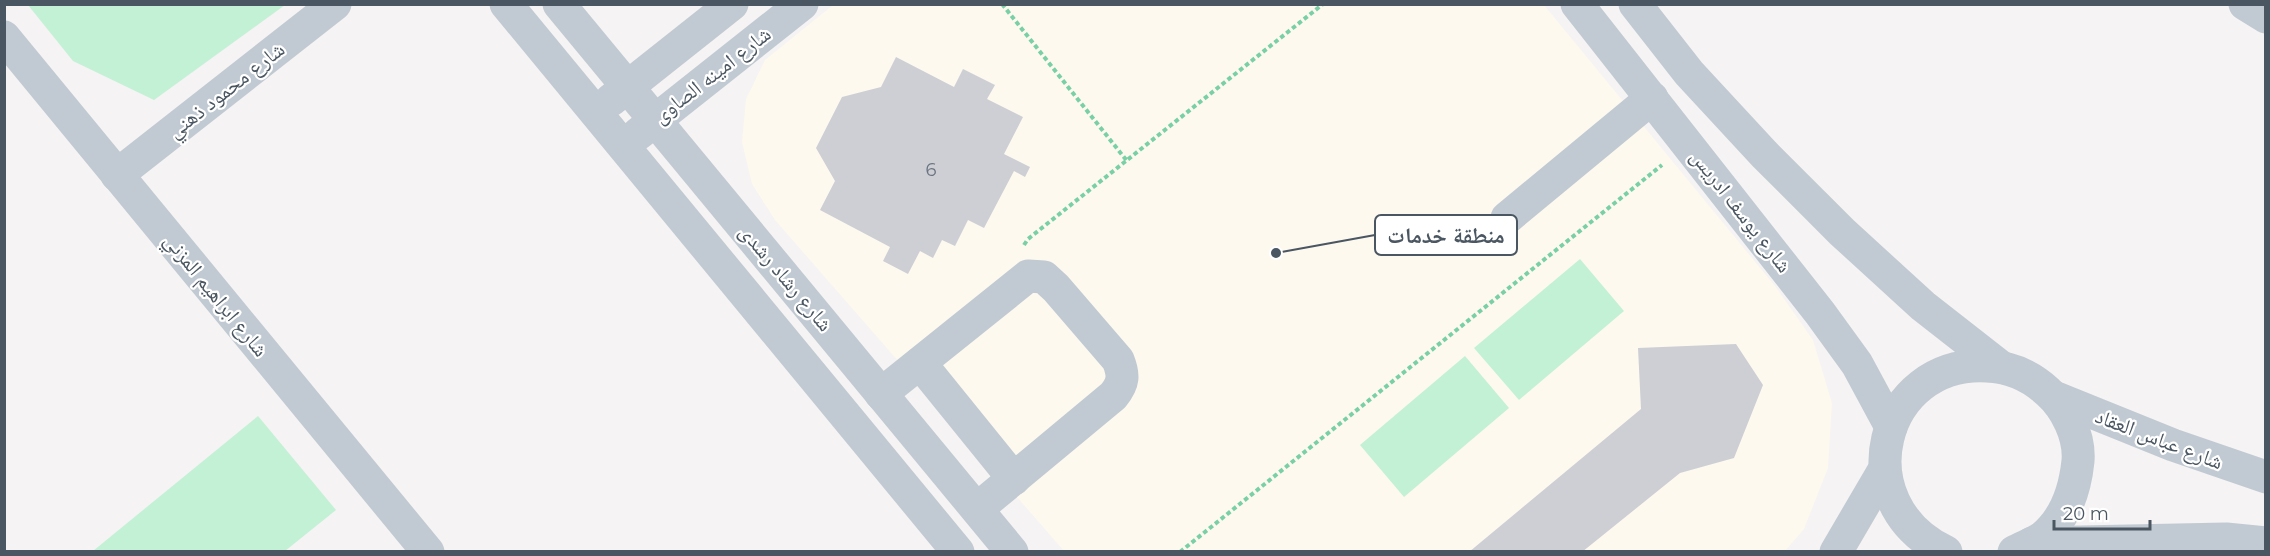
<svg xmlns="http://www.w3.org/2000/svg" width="2270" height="556" font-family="Montserrat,'Noto Naskh Arabic',sans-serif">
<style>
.commercial{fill:#fdf9ef}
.green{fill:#c3f1d5}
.building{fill:#cdcfd5}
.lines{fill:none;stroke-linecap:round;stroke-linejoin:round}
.path{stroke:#7ad0a6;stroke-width:4;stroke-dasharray:4.5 3;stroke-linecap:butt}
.minor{stroke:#c1cad2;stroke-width:33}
.labels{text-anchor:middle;stroke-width:4.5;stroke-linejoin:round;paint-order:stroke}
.number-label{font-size:18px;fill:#6b747e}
.street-label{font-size:21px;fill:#4a5661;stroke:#fff}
.leader{fill:none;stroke:#4a5661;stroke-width:2}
.callout-dot{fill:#4a5661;stroke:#fff;stroke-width:2}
.callout{fill:#fff;stroke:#4a5661;stroke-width:2}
.callout-label{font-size:22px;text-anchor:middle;font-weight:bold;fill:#4a5661}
</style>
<rect width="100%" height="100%" fill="#f5f3f3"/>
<path class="commercial" d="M833,5H1544L1775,286L1813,340L1832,403L1828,468L1804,529L1785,551H1064L775,220L752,184L742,142L746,99L765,60Z"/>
<g class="green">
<path d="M28,5H285L154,100L73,61Z"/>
<path d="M1580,259L1624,311L1519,400L1474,348Z"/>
<path d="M1465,356L1509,408L1404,497L1360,445Z"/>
<path d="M258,416L336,510L285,551H93Z"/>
</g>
<g class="building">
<path d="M896,57L954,87L963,69L995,85L987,99L1023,117L1004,154L1030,167L1025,177L1014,171L984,228L968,220L955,246L942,240L933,258L920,251L908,274L883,261L890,247L820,210L835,181L816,148L842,97L881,87Z"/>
<path d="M1736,344L1763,385L1734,458L1680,473L1582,552H1469L1641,409L1638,348Z"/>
</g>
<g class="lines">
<g class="path">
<path d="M1002,4L1127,161"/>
<path d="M1024,245L1028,239L1323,4"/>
<path d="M1180,552L1662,165"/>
</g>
<g class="minor">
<path d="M506,4L958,552"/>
<path d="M559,4L1012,552"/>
<path d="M1577,4L1820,313L1857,364L1891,427"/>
<path d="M1635,4L1689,73L1764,154L1842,232L1923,306L2001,367"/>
<path d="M2245,4L2266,17"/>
<path d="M4,37L428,552"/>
<path d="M611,100L732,4"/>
<path d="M638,134L802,4"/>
<path d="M117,175L335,4"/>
<path d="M1507,218L1652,98"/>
<path d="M920,363L1014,479"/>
<path d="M881,394L1028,276L1044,277L1056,288L1118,360C1124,375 1124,383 1113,396L977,509"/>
<path d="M2054,397L2173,445L2266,477"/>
<path d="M2032,543L2226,539L2266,543"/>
<path d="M1836,552L1884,470"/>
<path d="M1946,552C1843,503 1880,360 1987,366C2011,367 2031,376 2048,392C2066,408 2080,436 2078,461C2075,490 2066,518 2043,537C2035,543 2023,547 2014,552"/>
</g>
</g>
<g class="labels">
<g class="number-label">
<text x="931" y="176">6</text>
</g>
<g class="street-label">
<text transform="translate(712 75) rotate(-38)" y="7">شارع امينه الصاوى</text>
<text transform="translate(226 90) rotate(-38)" y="7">شارع محمود ذهني</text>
<text transform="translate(1741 211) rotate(52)" y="7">شارع يوسف ادريس</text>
<text transform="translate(786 278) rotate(50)" y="7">شارع رشاد رشدى</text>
<text transform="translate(216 295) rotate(51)" y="7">شارع ابراهيم المزني</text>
<text transform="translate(2159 439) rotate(21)" y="7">شارع عباس العقاد</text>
</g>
</g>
<path class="leader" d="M1276 253L1375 235"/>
<circle class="callout-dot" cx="1276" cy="253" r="6"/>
<rect class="callout" x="1375" y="215" width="142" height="40" rx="6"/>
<g class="callout-label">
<text x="1446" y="243">منطقة خدمات</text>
</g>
<rect width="2270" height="556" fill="none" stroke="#4a5661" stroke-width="12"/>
<path d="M2054 520v9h96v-9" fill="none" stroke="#4a5661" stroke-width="3"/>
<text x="2063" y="520" font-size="18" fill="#4a5661" stroke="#ffffff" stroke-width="4.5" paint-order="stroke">20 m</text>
</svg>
